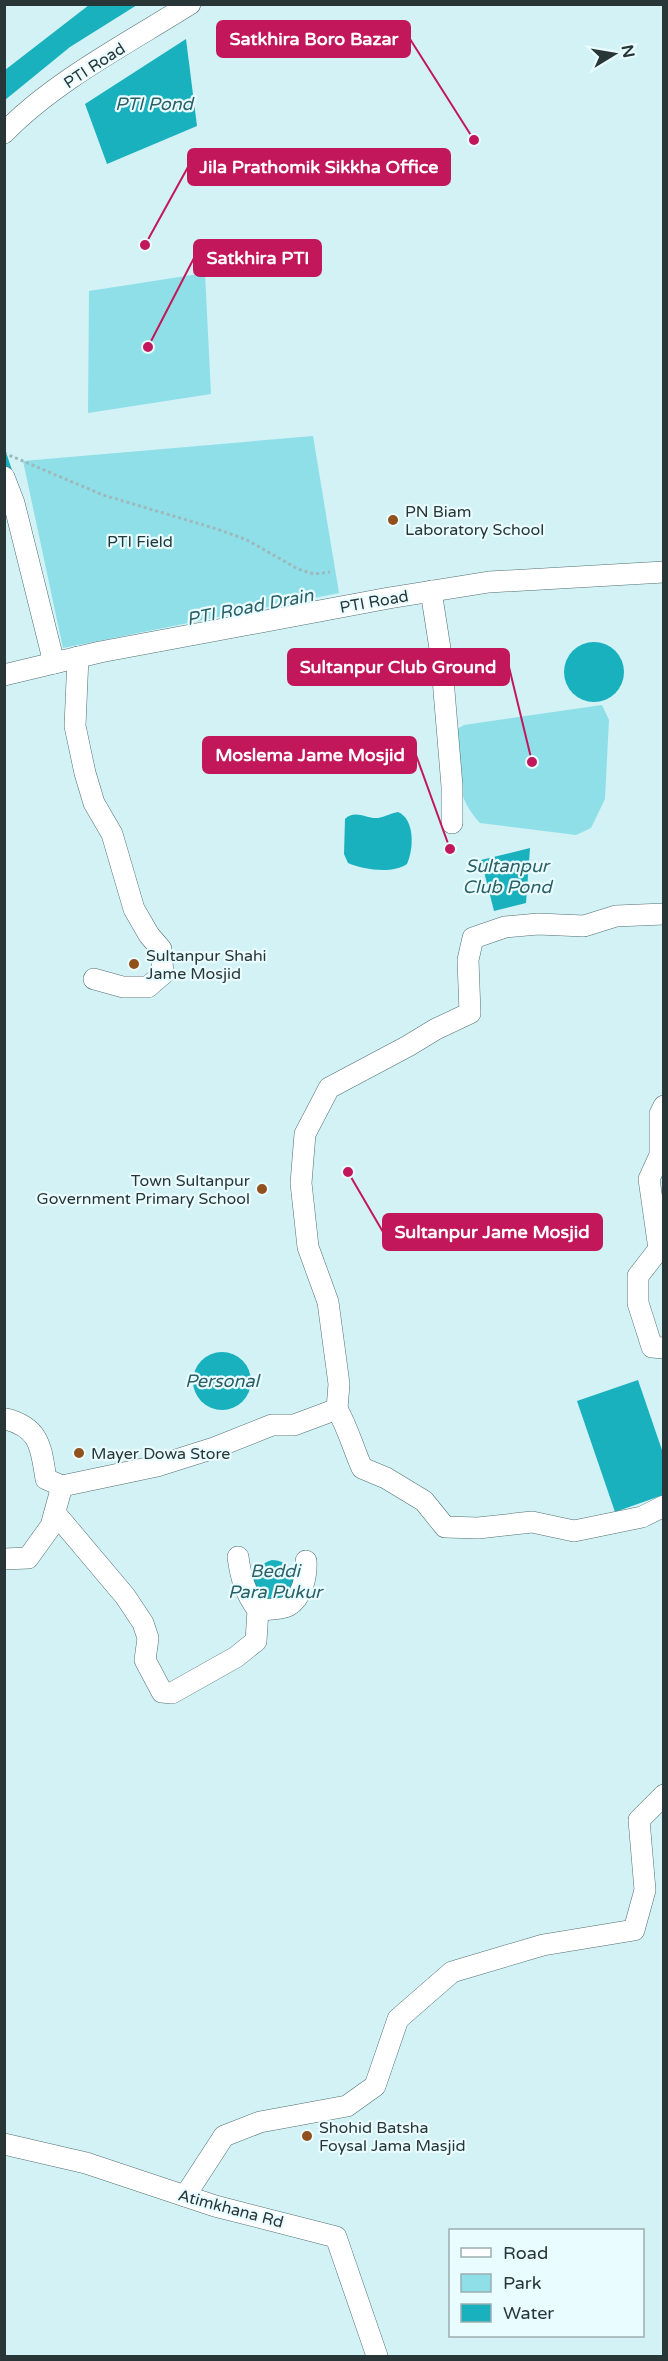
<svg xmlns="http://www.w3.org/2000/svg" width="668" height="2361" font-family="'Varela Round',sans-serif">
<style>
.green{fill:#8fdfe8}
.water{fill:#19b1be}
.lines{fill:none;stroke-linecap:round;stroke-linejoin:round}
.stream{stroke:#19b1be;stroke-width:5}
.secondary-casing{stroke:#526f72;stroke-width:22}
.path{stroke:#9eb9bc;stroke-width:3;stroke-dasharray:3 3;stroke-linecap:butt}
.secondary{stroke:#fff;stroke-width:21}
.poi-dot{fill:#92501d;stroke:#e9fcff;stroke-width:2}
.labels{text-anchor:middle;stroke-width:4.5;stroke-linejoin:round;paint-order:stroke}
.street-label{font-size:16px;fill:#293637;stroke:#e9fcff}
.poi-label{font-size:16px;fill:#293637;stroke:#e9fcff;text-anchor:start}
.park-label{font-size:16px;fill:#22393b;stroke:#e9fcff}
.water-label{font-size:18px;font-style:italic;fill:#2a6066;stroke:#e9fcff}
.leader{fill:none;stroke:#c2185b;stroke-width:2}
.callout-dot{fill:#c2185b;stroke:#e9fcff;stroke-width:2}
.callout{fill:#c2185b;stroke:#c2185b;stroke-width:2}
.callout-label{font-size:18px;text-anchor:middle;font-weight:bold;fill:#fff}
</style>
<rect width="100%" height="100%" fill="#d2f2f6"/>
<g class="green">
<path d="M205,273L211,394L88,413L89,291Z"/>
<path d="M313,436L339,593L63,648L23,461Z"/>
<path d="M602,705L609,720L605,799L591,828L576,835L480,823C454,795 457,767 453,731L464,725Z"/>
</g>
<g class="water">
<path d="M89,5H137L70,47L5,100V70Z"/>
<path d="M186,39L197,126L107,164L85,104Z"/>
<circle cx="594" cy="672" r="30"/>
<path d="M398,812C415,819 414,849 407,864C393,874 364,870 348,863L344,854L345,819C355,809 366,819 378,818C385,817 391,813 398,812Z"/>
<path d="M530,848L526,903L494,911L481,860Z"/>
<circle cx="222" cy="1381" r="29"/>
<path d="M638,1380L663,1453V1495L615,1512L577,1401Z"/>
<path d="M272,1560C286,1561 292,1567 296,1580L287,1599C281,1600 274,1602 268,1601C249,1599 247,1567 272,1560Z"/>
</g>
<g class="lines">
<path class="stream" d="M4,454L10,472"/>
<defs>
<g id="secondary">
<path d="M4,133C54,81 130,42 190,4"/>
<path d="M4,477L14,503L54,663"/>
<path d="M431,591L441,655L452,786V823"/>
<path d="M78,657L75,726L85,773L94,803L112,834L134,909L149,935L161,949L163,974L148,987H123L94,979"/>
<path d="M4,675L100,652L389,598L489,582L664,572"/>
<path d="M664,1106L660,1114V1155L649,1179L659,1249L638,1276V1303L652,1347L664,1348"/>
<path d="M337,1409C348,1428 353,1448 362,1468L386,1478L424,1501L445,1527L478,1528L532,1522L574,1531L642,1517L664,1506"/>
<path d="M6,1419C41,1428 41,1449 46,1479L62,1486"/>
<path d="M55,1513L125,1596L143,1623L148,1638L145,1660L162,1692L172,1693L236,1657L256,1641L258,1610C245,1593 241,1578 238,1557"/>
<path d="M4,1559L28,1558L51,1526L62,1486L157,1466L214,1448L272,1425H294L337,1409L339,1384L328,1302L308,1247L301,1183L305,1134L329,1088L408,1046L436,1029L470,1013L468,960L473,938L505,927L538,924L584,926L616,916L664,914"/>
<path d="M258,1610C267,1609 281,1610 288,1606C302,1598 307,1576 306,1561"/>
<path d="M4,2144L86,2163L215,2206L336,2237L377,2356"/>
<path d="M185,2196L224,2136L260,2122L347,2106L375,2086L398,2019L452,1972L543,1945L634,1930L645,1890L639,1820L664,1795"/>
</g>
</defs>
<use href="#secondary" class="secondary-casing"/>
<path class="path" d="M4,453L103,495L217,529L247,540L298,569L314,574L330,572"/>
<use href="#secondary" class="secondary"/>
</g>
<g class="poi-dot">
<circle cx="393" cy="520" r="6"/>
<circle cx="134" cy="964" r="6"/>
<circle cx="262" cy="1189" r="6"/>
<circle cx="79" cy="1453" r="6"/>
<circle cx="307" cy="2136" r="6"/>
</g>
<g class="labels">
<g class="street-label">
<text transform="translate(94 65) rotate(-33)" y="6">PTI Road</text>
<text transform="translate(374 601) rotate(-10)" y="6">PTI Road</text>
<text transform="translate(231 2208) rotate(15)" y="6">Atimkhana Rd</text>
</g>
<g class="poi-label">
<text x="405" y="517">PN Biam<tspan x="405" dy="18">Laboratory School</tspan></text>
<text x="146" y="961">Sultanpur Shahi<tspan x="146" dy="18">Jame Mosjid</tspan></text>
<text x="250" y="1186" text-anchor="end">Town Sultanpur<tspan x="250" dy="18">Government Primary School</tspan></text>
<text x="91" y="1459">Mayer Dowa Store</text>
<text x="319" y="2133">Shohid Batsha<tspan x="319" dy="18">Foysal Jama Masjid</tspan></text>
</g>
<g class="park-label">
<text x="140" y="547">PTI Field</text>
</g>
<g class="water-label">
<text x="154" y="110">PTI Pond</text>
<text transform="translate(250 607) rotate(-11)" y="6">PTI Road Drain</text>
<text x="507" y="872">Sultanpur<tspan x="507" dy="21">Club Pond</tspan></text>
<text x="222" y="1387">Personal</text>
<text x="275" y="1577">Beddi<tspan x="275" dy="21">Para Pukur</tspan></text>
</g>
</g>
<path class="leader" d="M474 140L410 39M145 245L188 167M148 347L194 258M532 762L509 667M450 849L416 755M348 1172L383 1232"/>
<g class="callout-dot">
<circle cx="474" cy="140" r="6"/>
<circle cx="145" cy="245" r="6"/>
<circle cx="148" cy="347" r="6"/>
<circle cx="532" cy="762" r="6"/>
<circle cx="450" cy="849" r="6"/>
<circle cx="348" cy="1172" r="6"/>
</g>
<g class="callout">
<rect x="217" y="21" width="193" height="36" rx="6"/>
<rect x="188" y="149" width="262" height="36" rx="6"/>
<rect x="194" y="240" width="127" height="36" rx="6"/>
<rect x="288" y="649" width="221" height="36" rx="6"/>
<rect x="203" y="737" width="213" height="36" rx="6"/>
<rect x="383" y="1214" width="219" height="36" rx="6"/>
</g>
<g class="callout-label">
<text x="314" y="45">Satkhira Boro Bazar</text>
<text x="319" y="173">Jila Prathomik Sikkha Office</text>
<text x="258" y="264">Satkhira PTI</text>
<text x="398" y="673">Sultanpur Club Ground</text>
<text x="310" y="761">Moslema Jame Mosjid</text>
<text x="492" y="1238">Sultanpur Jame Mosjid</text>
</g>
<rect width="668" height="2361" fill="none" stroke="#293637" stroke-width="12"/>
<rect x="449" y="2229" width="195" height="108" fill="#e9fcff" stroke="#9cadaf" stroke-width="1.5"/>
<rect x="461" y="2248" width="30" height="9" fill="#ffffff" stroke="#9cadaf" stroke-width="1.5"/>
<text x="503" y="2259" font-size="18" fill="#293637">Road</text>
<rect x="461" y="2274" width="30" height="18" fill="#8fdfe8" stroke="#9cadaf" stroke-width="1.5"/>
<text x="503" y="2289" font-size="18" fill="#293637">Park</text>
<rect x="461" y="2304" width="30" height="18" fill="#19b1be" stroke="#9cadaf" stroke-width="1.5"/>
<text x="503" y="2319" font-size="18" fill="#293637">Water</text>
<g transform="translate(614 54) rotate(79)" stroke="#e9fcff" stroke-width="4.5" paint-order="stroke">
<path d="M0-4.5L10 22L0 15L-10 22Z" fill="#293637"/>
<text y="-9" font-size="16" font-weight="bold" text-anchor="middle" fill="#293637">N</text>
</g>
</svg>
